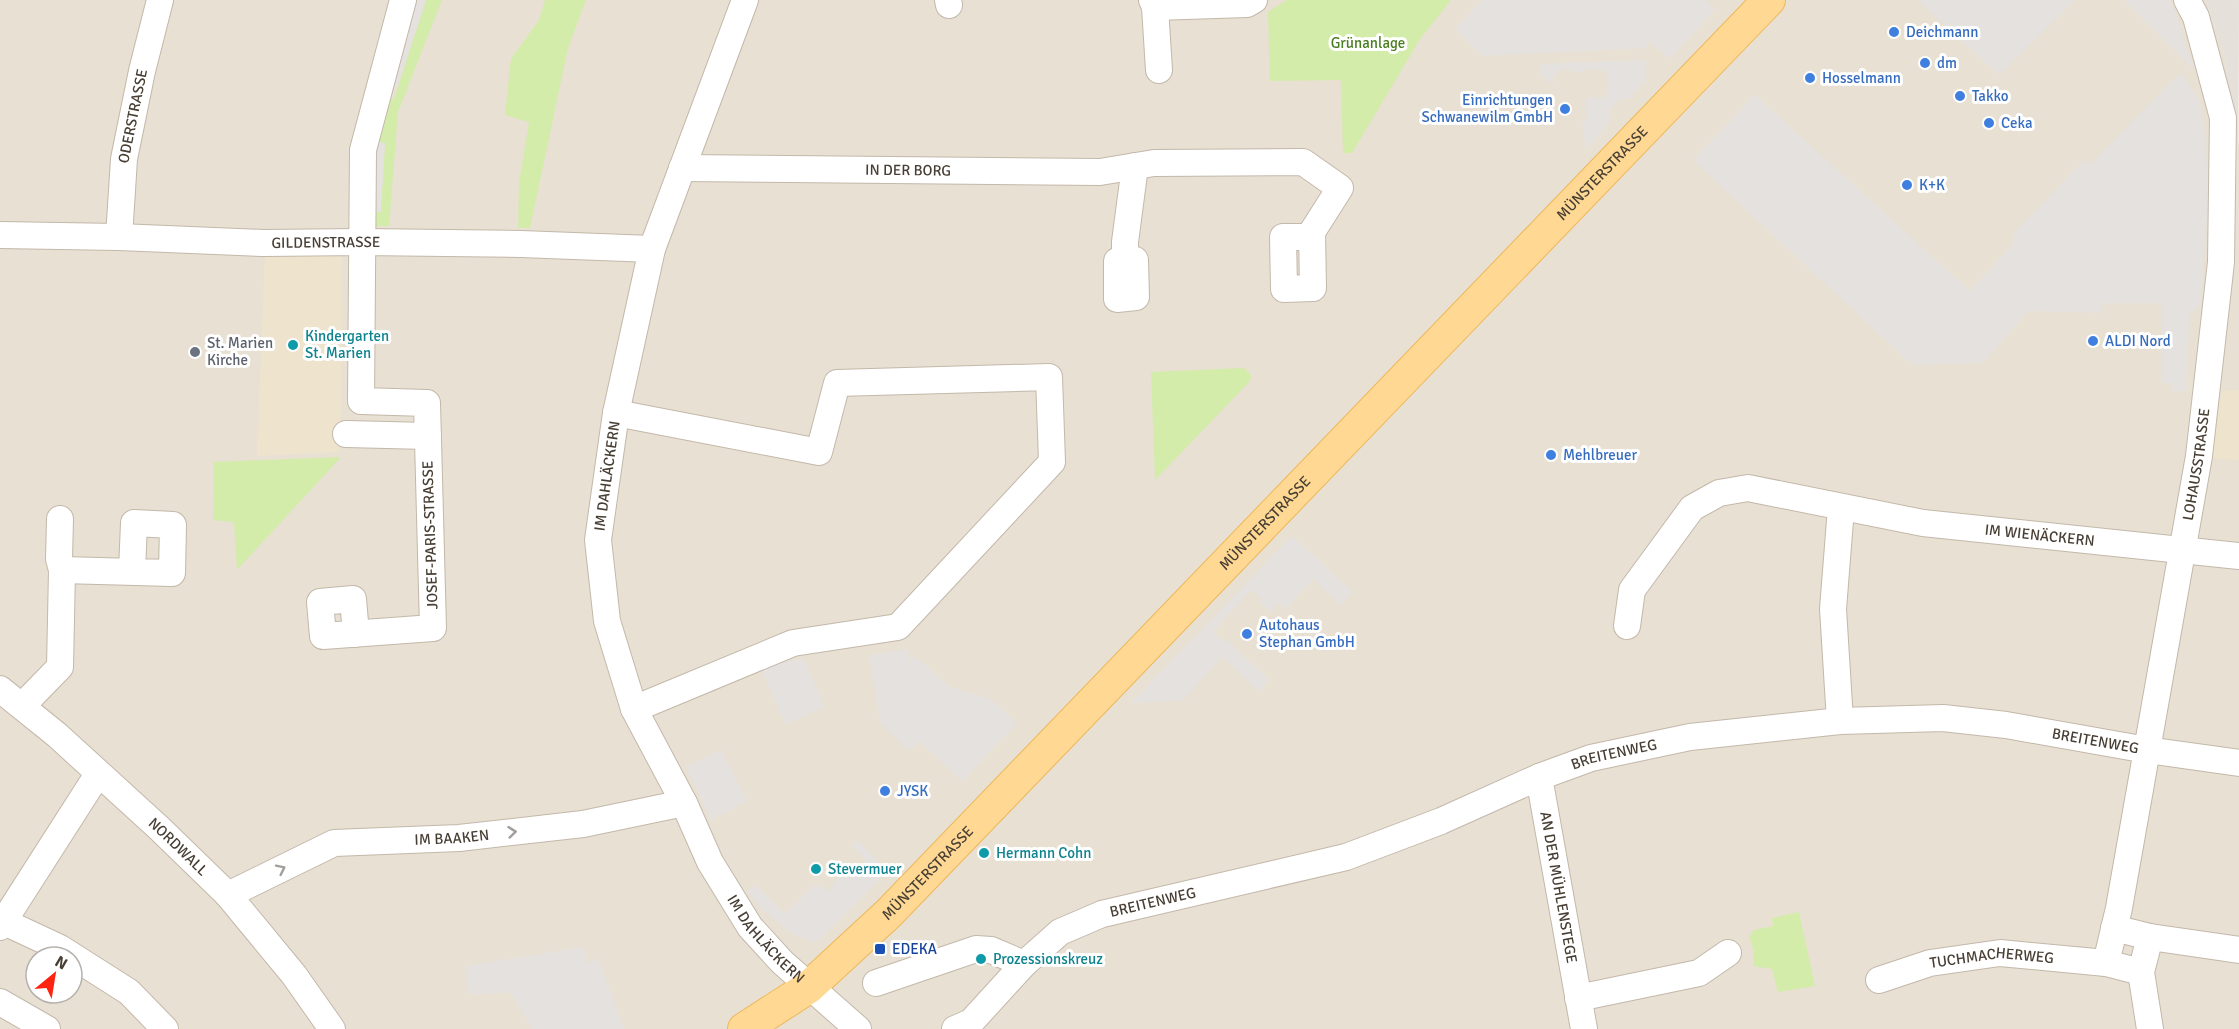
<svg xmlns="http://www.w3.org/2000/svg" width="2239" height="1029" font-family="Signika,sans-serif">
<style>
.residential{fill:#e8e0d2;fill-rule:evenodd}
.industrial{fill:#e6e0da}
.education{fill:#eee3cd}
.green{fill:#d3ecaa}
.parking{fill:#e4e1de}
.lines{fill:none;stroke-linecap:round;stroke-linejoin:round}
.minor-casing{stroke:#c3b8aa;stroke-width:28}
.major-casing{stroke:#eeb759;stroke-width:34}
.minor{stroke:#fff;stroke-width:26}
.major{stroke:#ffd993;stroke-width:32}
.oneway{stroke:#a39e9a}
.shop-dot{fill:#3f7fe0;stroke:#fff;stroke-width:2}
.culture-dot{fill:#0f9aa8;stroke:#fff;stroke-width:2}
.worship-dot{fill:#6b7280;stroke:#fff;stroke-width:2}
.transit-dot{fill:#1a4fb4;stroke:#fff;stroke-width:2}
.labels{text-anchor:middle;stroke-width:6;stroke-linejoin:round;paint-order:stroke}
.shop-label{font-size:15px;fill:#366cbe;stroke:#fff;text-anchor:start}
.park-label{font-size:15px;fill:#4b7e22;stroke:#fff}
.street-label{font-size:15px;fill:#473e34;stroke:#fff}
.culture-label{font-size:15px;fill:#0d838f;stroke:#fff;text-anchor:start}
.worship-label{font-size:15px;fill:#5b616d;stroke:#fff;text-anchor:start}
.transit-label{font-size:15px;fill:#164399;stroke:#fff;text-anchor:start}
</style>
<rect width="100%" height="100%" fill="#f4eee5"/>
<path class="residential" d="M0,0H2206L2224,54L2239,147V1029H0ZM36,957H72V993H36Z"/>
<path class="industrial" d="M2206,0H2239L2238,148L2224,54Z"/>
<g class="education">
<path d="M265,254L342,256L340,452L257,456Z"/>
<path d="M2239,390V460L2211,458L2222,391Z"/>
</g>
<g class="green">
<path d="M426,0H442L398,112L389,226H375L368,212H380L385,143L371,142L382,96L394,99Z"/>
<path d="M545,0H586L568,48L530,228H518L519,183L529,122L505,115L511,59L539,20Z"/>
<path d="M1287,0H1451L1420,39L1352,153H1343L1341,80L1270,81L1268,12Z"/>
<path d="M1244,368L1251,375L1250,381L1155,480L1151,372Z"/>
<path d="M341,457L237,570L234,522L213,520L214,462Z"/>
<path d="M1799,912L1815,986L1778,992L1772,969L1753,966C1755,955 1754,948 1749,937L1754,930L1773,926L1772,918Z"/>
</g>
<g class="parking">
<path d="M412,0H426L397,88L386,85Z"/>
<path d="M1482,0H1706L1715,9L1670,59L1648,41L1647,48L1482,56L1455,29Z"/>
<path d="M1917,0H2075L1999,75Z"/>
<path d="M2124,0H2169L2175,11L2194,70Z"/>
<path d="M1645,60L1646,84H1640V91H1633V98L1620,99L1609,111V123L1586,150L1582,124L1587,118L1585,103L1588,97L1602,98L1608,92L1607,74L1601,69L1584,70L1582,73L1562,69L1554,76V83H1551L1540,74L1539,64Z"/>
<path d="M2181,72L2200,101L2206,145L2208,198L2201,305L2190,314L2185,391H2173L2172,383H2161L2162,303H2103L2102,313L2028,311L1983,363L1912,365L1693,160L1755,95L1970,291L2014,243L2013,234L2084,160L2089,165Z"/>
<path d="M371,142L385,143L381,212L366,211Z"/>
<path d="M1292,536L1353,592L1341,605L1313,579L1286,609L1279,603L1270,612L1260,603L1262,599L1251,590L1213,632L1223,641L1226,639L1269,680L1259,692L1222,657L1182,701L1131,703Z"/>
<path d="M908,649L910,661L915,656L950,687L991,699L1017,723L962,781L919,741L909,751L880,723L869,655Z"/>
<path d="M787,656L790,661L804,658L824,707L786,725L761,669Z"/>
<path d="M721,750L747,801L711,820L686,767Z"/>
<path d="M857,840L887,871L818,941L811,942L790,933L761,908L747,891L756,885L785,914L815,884L828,891L844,870L854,874L866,860L852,845Z"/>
<path d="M583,947L588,964L598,958L624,1029H532L511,993L467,994L466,966Z"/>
</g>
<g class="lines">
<defs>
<g id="minor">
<path id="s1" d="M745,0L652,249L616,413L598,540L607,621L634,709L684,803L710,862L750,927L782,962L858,1029"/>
<path d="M948,0L949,5"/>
<path d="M1152,0L1155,7L1159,70"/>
<path d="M1155,7L1247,4L1254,0"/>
<path id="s2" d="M682,168L1100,172L1154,163L1303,162L1340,188L1312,232L1313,288L1284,289L1283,237H1311"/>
<path id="s3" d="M0,235L119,237L263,243L362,242L521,244L652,249"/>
<path id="s4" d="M119,237L124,159L142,71L160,0"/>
<path d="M1135,260L1136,297L1117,299V261Z"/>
<path d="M1125,261V242L1135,166"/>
<path d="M616,413L819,452L837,383L1049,377L1052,462L898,627L793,643L634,709"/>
<path d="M346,434L428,436"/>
<path d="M62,570L172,573L173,525L134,523L132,571"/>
<path id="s5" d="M1627,626L1632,590L1692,508L1719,493L1748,488L1923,523L2239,556"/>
<path d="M356,634L353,599L320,602L323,636L433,628L427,403L361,401L363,150L403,0"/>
<path id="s6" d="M0,689L57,735L159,828L228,895L294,975L332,1029"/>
<path d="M22,706L60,667L62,570L59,559L60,519"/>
<path d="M1840,721L1833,609L1841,508"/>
<path id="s7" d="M1539,777L1584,1029"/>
<path id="s8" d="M228,895L334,843L459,838L583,824L684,803"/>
<path d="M0,920L60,948L129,992L165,1029"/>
<path d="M0,927L98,774"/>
<path d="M2114,928L2150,937L2141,972L2150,1029"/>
<path d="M2150,937L2239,950"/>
<path id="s9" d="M2141,972L2106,963L2119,908L2199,456L2221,262L2223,118L2196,17L2187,0"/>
<path id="s10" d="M1879,980L1930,963L2000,953L2106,963"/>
<path d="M876,983L976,949L991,950L1024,964"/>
<path d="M1578,998L1699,973L1728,953"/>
<path d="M0,1002L47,1029"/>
<path id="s11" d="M955,1029L971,1022L1024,964L1060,932L1102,914L1346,857L1441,821L1539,777L1591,758L1690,737L1840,721L1943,718L2006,725L2147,750L2239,763"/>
</g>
<g id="major">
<path id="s12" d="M744,1029L809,987L889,913L1769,0"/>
</g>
</defs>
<use href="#minor" class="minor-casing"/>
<use href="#major" class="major-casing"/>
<use href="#minor" class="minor"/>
<use href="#major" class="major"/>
</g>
<defs><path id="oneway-chevron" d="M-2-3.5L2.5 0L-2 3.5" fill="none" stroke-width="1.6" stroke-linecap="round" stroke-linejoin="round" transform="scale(1.5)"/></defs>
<g class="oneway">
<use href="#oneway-chevron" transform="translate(512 832) rotate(-6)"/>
<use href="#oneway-chevron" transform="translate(281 869) rotate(-26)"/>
</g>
<g class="shop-dot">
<circle cx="1894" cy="32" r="6"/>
<circle cx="1925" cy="63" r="6"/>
<circle cx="1810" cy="78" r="6"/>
<circle cx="1960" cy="96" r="6"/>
<circle cx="1565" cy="109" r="6"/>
<circle cx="1989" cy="123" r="6"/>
<circle cx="1907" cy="185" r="6"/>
<circle cx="2093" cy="341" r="6"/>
<circle cx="1551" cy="455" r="6"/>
<circle cx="1247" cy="634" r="6"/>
<circle cx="885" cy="791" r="6"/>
</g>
<g class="culture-dot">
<circle cx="293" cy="345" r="6"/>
<circle cx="984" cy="853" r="6"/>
<circle cx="816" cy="869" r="6"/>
<circle cx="981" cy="959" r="6"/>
</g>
<circle class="worship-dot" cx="195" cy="352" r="6"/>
<rect class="transit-dot" x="874" y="943" width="12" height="12" rx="3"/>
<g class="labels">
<g class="shop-label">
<text x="1906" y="37">Deichmann</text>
<text x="1937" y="68">dm</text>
<text x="1822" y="83">Hosselmann</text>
<text x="1972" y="101">Takko</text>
<text x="1553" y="105" text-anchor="end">Einrichtungen<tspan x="1553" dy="17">Schwanewilm GmbH</tspan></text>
<text x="2001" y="128">Ceka</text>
<text x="1919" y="190">K+K</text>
<text x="2105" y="346">ALDI Nord</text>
<text x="1563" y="460">Mehlbreuer</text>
<text x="1259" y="630">Autohaus<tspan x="1259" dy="17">Stephan GmbH</tspan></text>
<text x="897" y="796">JYSK</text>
</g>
<g class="park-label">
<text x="1368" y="48">Grünanlage</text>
</g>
<g class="street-label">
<text dy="5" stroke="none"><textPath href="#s4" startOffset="122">ODERSTRASSE</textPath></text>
<text dy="5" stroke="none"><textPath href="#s2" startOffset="226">IN DER BORG</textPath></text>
<text dy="5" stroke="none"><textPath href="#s12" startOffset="1214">MÜNSTERSTRASSE</textPath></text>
<text dy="5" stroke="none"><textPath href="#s3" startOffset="326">GILDENSTRASSE</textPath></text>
<text dy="5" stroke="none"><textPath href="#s9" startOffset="543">LOHAUSSTRASSE</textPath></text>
<text transform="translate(607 476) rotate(-82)" y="5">IM DAHLÄCKERN</text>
<text dy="5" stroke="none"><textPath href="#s12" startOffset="728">MÜNSTERSTRASSE</textPath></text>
<text transform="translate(430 535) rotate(-92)" y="5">JOSEF-PARIS-STRASSE</text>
<text dy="5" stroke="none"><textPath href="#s5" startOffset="494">IM WIENÄCKERN</textPath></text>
<text dy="5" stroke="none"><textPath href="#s11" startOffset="1214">BREITENWEG</textPath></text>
<text dy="5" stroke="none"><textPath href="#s11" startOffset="728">BREITENWEG</textPath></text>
<text dy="5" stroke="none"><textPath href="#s8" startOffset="236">IM BAAKEN</textPath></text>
<text dy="5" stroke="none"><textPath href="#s6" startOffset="238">NORDWALL</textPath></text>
<text dy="5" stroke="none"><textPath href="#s12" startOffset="242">MÜNSTERSTRASSE</textPath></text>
<text dy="5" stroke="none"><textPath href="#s7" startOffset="112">AN DER MÜHLENSTEGE</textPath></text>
<text dy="5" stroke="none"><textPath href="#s11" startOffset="242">BREITENWEG</textPath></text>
<text dy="5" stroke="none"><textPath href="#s1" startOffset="1002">IM DAHLÄCKERN</textPath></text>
<text dy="5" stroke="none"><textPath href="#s10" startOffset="116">TUCHMACHERWEG</textPath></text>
</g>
<g class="culture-label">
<text x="305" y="341">Kindergarten<tspan x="305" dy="17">St. Marien</tspan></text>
<text x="996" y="858">Hermann Cohn</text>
<text x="828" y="874">Stevermuer</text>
<text x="993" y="964">Prozessionskreuz</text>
</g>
<g class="worship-label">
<text x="207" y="348">St. Marien<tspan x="207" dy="17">Kirche</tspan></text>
</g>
<g class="transit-label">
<text x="892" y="954">EDEKA</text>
</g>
</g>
<g transform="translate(54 975) rotate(30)"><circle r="28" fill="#ffffff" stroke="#b5b2ae" stroke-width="1.5"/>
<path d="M0-4.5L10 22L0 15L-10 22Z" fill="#ff2411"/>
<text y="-9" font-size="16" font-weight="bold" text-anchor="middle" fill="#473e34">N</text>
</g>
</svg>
